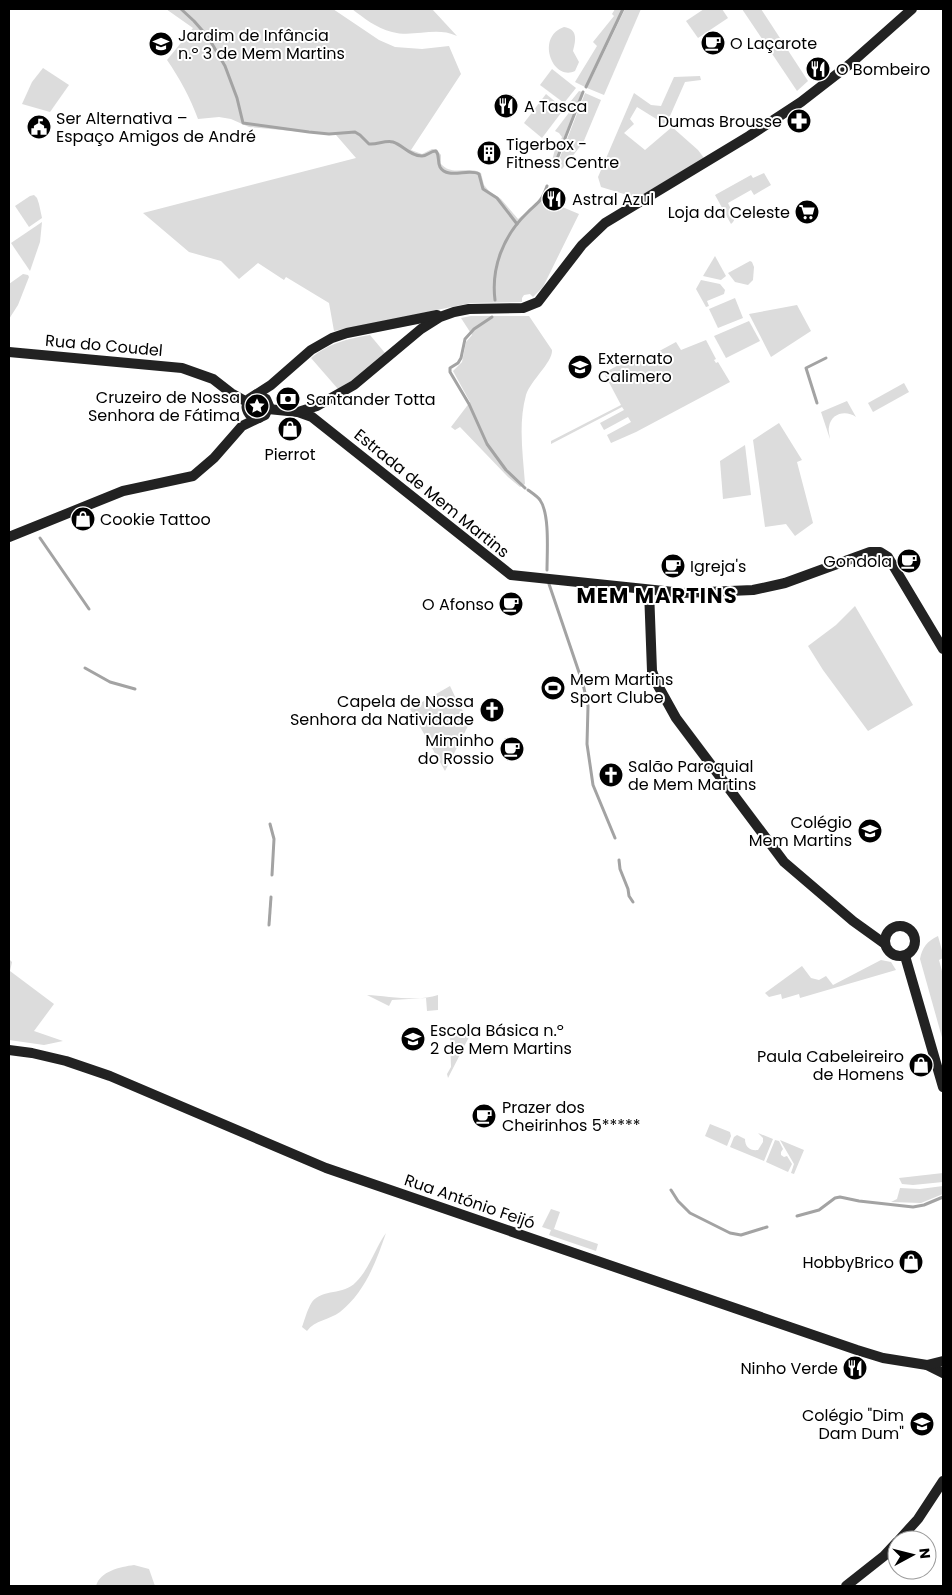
<svg xmlns="http://www.w3.org/2000/svg" width="952" height="1595" font-family="Poppins,sans-serif">
<style>
.green{fill:#dcdcdc}
.lines{fill:none;stroke-linecap:round;stroke-linejoin:round}
.stream{stroke:#a3a3a3;stroke-width:3}
.secondary{stroke:#222;stroke-width:10}
.labels{text-anchor:middle;stroke-width:4;stroke-linejoin:round;paint-order:stroke}
.poi-label{font-size:16px;fill:#000;stroke:#fff;text-anchor:start}
.street-label{font-size:16px;fill:#000;stroke:#fff}
.district-label{font-size:21px;font-weight:bold;letter-spacing:1px;fill:#000;stroke:#fff}
</style>
<rect width="100%" height="100%" fill="#fff"/>
<g class="green">
<path d="M166,9H333L379,40L395,47L422,49L449,46L461,74L411,150L422,154L432,149H436L441,155V164C453,177 467,165 481,173L484,185L489,191L501,199L518,219L533,207L541,198L579,214L543,287L533,297L530,294L524,295L522,298V302L471,303L334,331L329,303L286,277L284,280L258,263L239,279L221,261L189,252L143,213L356,158L336,135L249,127L231,119L219,117L198,119C190,97 180,79 167,60L193,28Z"/>
<path d="M352,9H432L457,36C435,26 414,38 392,32C376,28 364,18 352,9Z"/>
<path d="M615,9H622L585,87L575,82L597,46L593,42L614,16L612,14Z"/>
<path d="M625,9H641L604,95L587,88Z"/>
<path d="M704,9H722L728,18L698,38L686,21Z"/>
<path d="M742,9H761L763,12L808,81L797,91Z"/>
<path d="M564,27C578,29 576,40 573,51L579,62L575,71C553,82 535,37 564,27Z"/>
<path d="M43,68L69,85L50,112L22,104L32,82Z"/>
<path d="M552,69L576,88L564,103L540,85Z"/>
<path d="M700,76L701,80L685,82L666,125L637,107L630,119L634,124L624,133L645,150L672,127L698,150L704,158L637,198L601,187L598,177L634,93L651,105L661,106L674,77Z"/>
<path d="M579,91L582,92L554,163L552,161L556,145L560,142L562,137L559,133L555,131L571,110L567,106Z"/>
<path d="M585,93L601,100L583,143L562,169L557,165Z"/>
<path d="M546,94L564,109L542,138L524,123Z"/>
<path d="M764,173L771,185L754,195L751,190L728,203C731,210 739,218 731,224L715,195L751,175L753,178Z"/>
<path d="M30,196L34,195L37,198L39,204L42,218L29,227L15,206Z"/>
<path d="M42,222L40,242L30,271L11,243Z"/>
<path d="M715,256L726,276L721,280L703,276Z"/>
<path d="M750,261L752,262L754,267L753,280L748,285L735,282L728,273Z"/>
<path d="M23,274L28,275L29,277L18,305L9,319V284Z"/>
<path d="M701,280L720,284L725,290L724,294L707,301L709,306L706,307L696,289Z"/>
<path d="M735,298L743,318L718,328L709,309Z"/>
<path d="M797,305L811,331L771,357L749,314Z"/>
<path d="M471,316H529L552,350C553,362 531,380 526,395C518,424 523,455 525,484L520,487L508,477L460,427L455,430L451,427L470,402L453,371L462,362L466,342L472,335L461,318Z"/>
<path d="M749,321L760,341L726,358L714,336Z"/>
<path d="M370,335L385,353L359,376L338,389L311,358C329,343 347,339 370,335Z"/>
<path d="M706,340L716,359L714,360L716,363L718,362L730,382L636,432L611,443L607,435L631,422L628,417L604,430L600,423L624,410L622,407L551,444V441L621,405L604,373L635,356L639,362L676,342L681,350Z"/>
<path d="M904,383L909,392L873,412L868,403Z"/>
<path d="M847,401L856,417C846,410 831,413 829,427C828,431 830,436 830,439L821,412Z"/>
<path d="M779,423L802,460L797,462L813,523L795,536L786,524L765,527L753,440Z"/>
<path d="M745,445L751,495L723,499L720,461Z"/>
<path d="M855,606L913,705L868,731L823,670L808,646L836,625Z"/>
<path d="M450,686L459,705L470,722L445,771L410,709Z"/>
<path d="M938,936L943,954L942,956L943,958L939,960L943,975V1041L920,959C922,948 927,941 938,936Z"/>
<path d="M9,959L12,962L10,971L54,1004L34,1031L63,1041L44,1045L9,1040Z"/>
<path d="M881,960L891,962L896,970L800,998L799,994L782,999L781,994L769,997L765,993L802,966L811,978L819,980L826,976L833,985Z"/>
<path d="M367,995C387,996 419,1002 438,995V1010L427,1011L426,998L392,1000L389,1006Z"/>
<path d="M465,1033L470,1035L448,1078L447,1074L451,1067L450,1036L461,1034V1038H465Z"/>
<path d="M710,1124L730,1132L731,1136L727,1146L705,1136Z"/>
<path d="M758,1133L773,1139L764,1161L730,1147L734,1137L737,1135L745,1139C745,1147 750,1151 758,1150L763,1142V1138Z"/>
<path d="M775,1140L779,1141L783,1149L781,1152V1155L784,1157L787,1156L792,1164L788,1172L766,1162Z"/>
<path d="M780,1140L804,1150L794,1174L791,1173L794,1164Z"/>
<path d="M943,1173V1182L913,1185L902,1184L899,1178Z"/>
<path d="M943,1186V1194L921,1203L891,1202L897,1199L900,1188L920,1189Z"/>
<path d="M551,1209L560,1212L554,1229L598,1244L596,1251L549,1235L551,1230L542,1227Z"/>
<path d="M386,1233C376,1262 365,1292 340,1312C329,1320 315,1320 307,1331L302,1327C305,1319 307,1310 312,1302C323,1288 343,1296 356,1282C370,1268 375,1248 386,1233Z"/>
<path d="M134,1565L149,1569L155,1586H96C100,1571 120,1567 134,1565Z"/>
</g>
<g class="lines">
<g class="stream">
<path d="M181,9L194,21L208,37L225,66L237,98L243,123L309,132L329,134L355,132L360,135L369,144C377,145 385,140 393,142C403,145 410,156 422,156C427,156 430,151 436,151C440,156 437,161 440,167C447,180 469,168 479,174L483,189L497,198L517,224"/>
<path d="M586,87L623,9"/>
<path d="M555,164L583,92"/>
<path d="M495,300C491,268 503,236 527,213C538,202 541,203 547,186"/>
<path d="M492,317L474,329L465,339L461,358L458,363L450,368V372L469,404L487,444L506,470L525,488"/>
<path d="M817,403L806,368L826,358"/>
<path d="M528,490C532,493 537,496 540,500C550,514 547,553 547,570"/>
<path d="M40,538L89,609"/>
<path d="M549,584L583,684L588,706L587,744L593,785L615,838"/>
<path d="M85,668L110,682L135,689"/>
<path d="M270,824L274,839L272,875"/>
<path d="M619,860L620,869L628,889L629,896L633,902"/>
<path d="M269,925L271,897"/>
<path d="M671,1190L678,1201L690,1213L730,1233L741,1235L767,1227"/>
<path d="M797,1216L819,1210L835,1198L840,1197L859,1201L913,1207L924,1205L943,1197"/>
</g>
<g class="secondary">
<path d="M9,352L182,368L213,379L231,393L247,402"/>
<path d="M268,409L298,412L312,417L511,575L683,593L753,590L785,583L870,552H880L888,557L943,649"/>
<path d="M298,412L317,406L354,385L421,329L440,317L454,312L469,309L523,308L538,302L582,245L605,223L749,136L801,102L850,64L912,9"/>
<path d="M259,418L251,416C246,411 245,405 249,399L271,385L311,350L332,338L347,333L437,315"/>
<path d="M9,537L123,491L193,476L214,458L242,426L265,415L269,406L266,399L256,395"/>
<path d="M649,590L652,671L656,682L676,718L784,862L853,921L885,944"/>
<circle cx="900" cy="941" r="15"/>
<path d="M905,956L943,1087"/>
<path d="M9,1050L32,1053L66,1061L110,1076L326,1168L857,1350L883,1358L927,1365L943,1373"/>
<path d="M927,1365L943,1361"/>
<path d="M899,1540L918,1519L943,1481"/>
<path d="M846,1586L884,1556L897,1542"/>
</g>
</g>
<defs>
<symbol id="cafe-disc" viewBox="-11 -11 22 22"><circle r="9.5" fill="#000" stroke="#fff"/><path d="M-5.5-4.5H6V0H3Q3 3.5 0 3.5H-2.5Q-5.5 3.5-5.5 0ZM3-3.2v2h1.7v-2ZM-6 4.5H4V6H-6Z" fill="#fff"/></symbol>
<symbol id="school-disc" viewBox="-11 -11 22 22"><circle r="9.5" fill="#000" stroke="#fff"/><path d="M0-5L7-2L0 1L-7-2ZM-4 1L0 2.5L4 1V4Q0 6-4 4Z" fill="#fff"/></symbol>
<symbol id="restaurant-disc" viewBox="-11 -11 22 22"><circle r="9.5" fill="#000" stroke="#fff"/><path d="M-5-6h1v4h1v-4h1v4h1v-4h1v5L-1.5 .5V6h-2V.5L-5-1ZM5-6V6H3V1.5H1.5Q1.5-4 5-6Z" fill="#fff"/></symbol>
<symbol id="pharmacy-disc" viewBox="-11 -11 22 22"><circle r="9.5" fill="#000" stroke="#fff"/><path d="M-2-6h4v4h4v4h-4v4h-4v-4h-4v-4h4Z" fill="#fff"/></symbol>
<symbol id="civic-disc" viewBox="-11 -11 22 22"><circle r="9.5" fill="#000" stroke="#fff"/><path d="M-.6-6.5H3V-4.5H.6V-3L4-1V1h2V6H-6V1h2V-1L-.6-3ZM-1.2 2.5V6h2.4V2.5Z" fill="#fff"/></symbol>
<symbol id="building-disc" viewBox="-11 -11 22 22"><circle r="9.5" fill="#000" stroke="#fff"/><path d="M-4-6H4V6H1V3H-1V6H-4ZM-2.5-4.3h1.7v1.8h-1.7ZM.8-4.3h1.7v1.8H.8ZM-2.5-1h1.7V.8h-1.7ZM.8-1h1.7V.8H.8Z" fill="#fff"/></symbol>
<symbol id="supermarket-disc" viewBox="-11 -11 22 22"><circle r="9.5" fill="#000" stroke="#fff"/><path d="M-6-5.5h2.5l.6 2H6L4.5 2H-2.5L-4.4-4H-6ZM-1.5 3.2a1.3 1.3 0 1 0 .1 0ZM3 3.2a1.3 1.3 0 1 0 .1 0Z" fill="#fff"/></symbol>
<symbol id="bank-disc" viewBox="-11 -11 22 22"><circle r="9.5" fill="#000" stroke="#fff"/><path d="M-6-4H6V4H-6ZM0-2.3a2.3 2.3 0 1 0 0 4.6a2.3 2.3 0 1 0 0-4.6Z" fill="#fff"/></symbol>
<symbol id="sight-disc" viewBox="-11 -11 22 22"><circle r="9.5" fill="#000" stroke="#fff"/><path d="M0-6L1.8-2.2L6-1.7L2.9 1.2L3.7 5.4L0 3.3L-3.7 5.4L-2.9 1.2L-6-1.7L-1.8-2.2Z" fill="#fff"/></symbol>
<symbol id="shop-disc" viewBox="-11 -11 22 22"><circle r="9.5" fill="#000" stroke="#fff"/><path d="M-5-2.5h2.3a2.7 3.5 0 0 1 5.4 0H5L5.5 6h-11ZM-1.5-2.5h3a1.5 2.3 0 0 0-3 0Z" fill="#fff"/></symbol>
<symbol id="stadium-disc" viewBox="-11 -11 22 22"><circle r="9.5" fill="#000" stroke="#fff"/><path d="M0-5a6.5 5 0 1 0 0 10a6.5 5 0 1 0 0-10ZM-3.5-1.8h7v3.6h-7Z" fill="#fff"/></symbol>
<symbol id="church-disc" viewBox="-11 -11 22 22"><circle r="9.5" fill="#000" stroke="#fff"/><path d="M-1.2-6h2.4v3.5h3.3v2.4h-3.3V6h-2.4V-.1h-3.3v-2.4h3.3Z" fill="#fff"/></symbol>
</defs>
<g fill-rule="evenodd">
<use href="#cafe-disc" x="699" y="29" width="28" height="28"/>
<use href="#school-disc" x="147" y="30" width="28" height="28"/>
<use href="#restaurant-disc" x="804" y="55" width="28" height="28"/>
<use href="#restaurant-disc" x="492" y="92" width="28" height="28"/>
<use href="#pharmacy-disc" x="785" y="107" width="28" height="28"/>
<use href="#civic-disc" x="25" y="113" width="28" height="28"/>
<use href="#building-disc" x="475" y="139" width="28" height="28"/>
<use href="#restaurant-disc" x="540" y="185" width="28" height="28"/>
<use href="#supermarket-disc" x="793" y="198" width="28" height="28"/>
<use href="#school-disc" x="566" y="353" width="28" height="28"/>
<use href="#bank-disc" x="274" y="385" width="28" height="28"/>
<use href="#sight-disc" x="243" y="392" width="28" height="28"/>
<use href="#shop-disc" x="276" y="415" width="28" height="28"/>
<use href="#shop-disc" x="69" y="505" width="28" height="28"/>
<use href="#cafe-disc" x="895" y="547" width="28" height="28"/>
<use href="#cafe-disc" x="659" y="552" width="28" height="28"/>
<use href="#cafe-disc" x="497" y="590" width="28" height="28"/>
<use href="#stadium-disc" x="539" y="674" width="28" height="28"/>
<use href="#church-disc" x="478" y="696" width="28" height="28"/>
<use href="#cafe-disc" x="498" y="735" width="28" height="28"/>
<use href="#church-disc" x="597" y="761" width="28" height="28"/>
<use href="#school-disc" x="856" y="817" width="28" height="28"/>
<use href="#school-disc" x="399" y="1025" width="28" height="28"/>
<use href="#shop-disc" x="907" y="1051" width="28" height="28"/>
<use href="#cafe-disc" x="470" y="1102" width="28" height="28"/>
<use href="#shop-disc" x="897" y="1248" width="28" height="28"/>
<use href="#restaurant-disc" x="841" y="1354" width="28" height="28"/>
<use href="#school-disc" x="908" y="1410" width="28" height="28"/>
</g>
<g class="labels">
<g class="poi-label">
<text x="178" y="41">Jardim de Infância<tspan x="178" dy="18">n.º 3 de Mem Martins</tspan></text>
<text x="730" y="49">O Laçarote</text>
<text x="836" y="75">O Bombeiro</text>
<text x="524" y="112">A Tasca</text>
<text x="56" y="124">Ser Alternativa –<tspan x="56" dy="18">Espaço Amigos de André</tspan></text>
<text x="782" y="127" text-anchor="end">Dumas Brousse</text>
<text x="506" y="150">Tigerbox -<tspan x="506" dy="18">Fitness Centre</tspan></text>
<text x="572" y="205">Astral Azul</text>
<text x="790" y="218" text-anchor="end">Loja da Celeste</text>
<text x="598" y="364">Externato<tspan x="598" dy="18">Calimero</tspan></text>
<text x="240" y="403" text-anchor="end">Cruzeiro de Nossa<tspan x="240" dy="18">Senhora de Fátima</tspan></text>
<text x="306" y="405">Santander Totta</text>
<text x="290" y="460" text-anchor="middle">Pierrot</text>
<text x="100" y="525">Cookie Tattoo</text>
<text x="892" y="567" text-anchor="end">Gondola</text>
<text x="690" y="572">Igreja's</text>
<text x="494" y="610" text-anchor="end">O Afonso</text>
<text x="570" y="685">Mem Martins<tspan x="570" dy="18">Sport Clube</tspan></text>
<text x="474" y="707" text-anchor="end">Capela de Nossa<tspan x="474" dy="18">Senhora da Natividade</tspan></text>
<text x="494" y="746" text-anchor="end">Miminho<tspan x="494" dy="18">do Rossio</tspan></text>
<text x="628" y="772">Salão Paroquial<tspan x="628" dy="18">de Mem Martins</tspan></text>
<text x="852" y="828" text-anchor="end">Colégio<tspan x="852" dy="18">Mem Martins</tspan></text>
<text x="430" y="1036">Escola Básica n.º<tspan x="430" dy="18">2 de Mem Martins</tspan></text>
<text x="904" y="1062" text-anchor="end">Paula Cabeleireiro<tspan x="904" dy="18">de Homens</tspan></text>
<text x="502" y="1113">Prazer dos<tspan x="502" dy="18">Cheirinhos 5*****</tspan></text>
<text x="894" y="1268" text-anchor="end">HobbyBrico</text>
<text x="838" y="1374" text-anchor="end">Ninho Verde</text>
<text x="904" y="1421" text-anchor="end">Colégio "Dim<tspan x="904" dy="18">Dam Dum"</tspan></text>
</g>
<g class="street-label">
<text transform="translate(104 345) rotate(5)" y="6">Rua do Coudel</text>
<text transform="translate(432 493) rotate(39)" y="6">Estrada de Mem Martins</text>
<text transform="translate(470 1201) rotate(19)" y="6">Rua António Feijó</text>
</g>
<g class="district-label">
<text x="657" y="603">MEM MARTINS</text>
</g>
</g>
<rect width="952" height="1595" fill="none" stroke="#000000" stroke-width="20"/>
<g transform="translate(912 1555) rotate(83)"><circle r="24" fill="#ffffff" stroke="#999999"/>
<path d="M0-4L9 19L0 12L-9 19Z" fill="#000000"/>
<text y="-8" font-size="14" font-weight="bold" text-anchor="middle" fill="#000000">N</text>
</g>
</svg>
